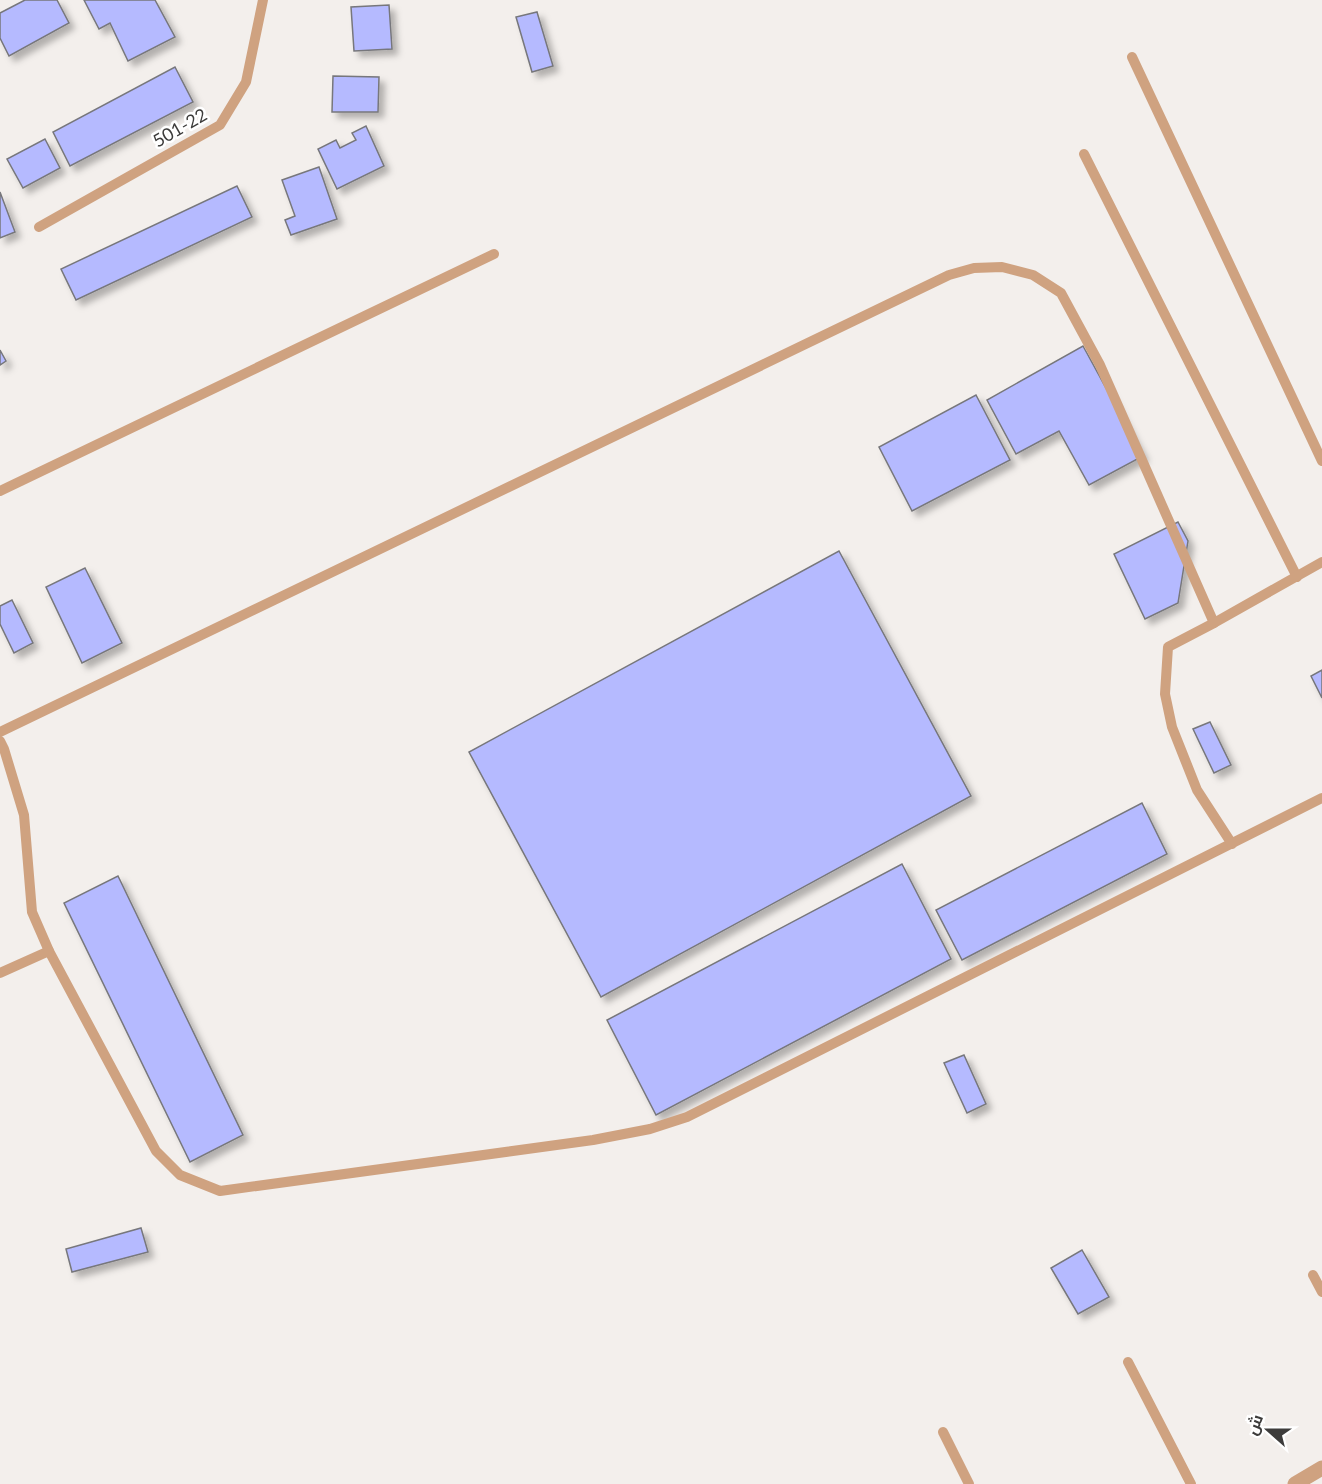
<svg xmlns="http://www.w3.org/2000/svg" width="1322" height="1484" font-family="Lato,Cairo,sans-serif">
<style>
.building{fill:#b5baff;stroke:#77777b;stroke-width:1.5;filter:url(#shadow)}
.lines{fill:none;stroke-linecap:round;stroke-linejoin:round}
.service{stroke:#cfa280;stroke-width:10}
.tertiary{stroke:#cfa280;stroke-width:15}
.labels{text-anchor:middle;stroke-width:5;stroke-linejoin:round;paint-order:stroke}
.street-label{font-size:18px;fill:#3d3c3b;stroke:#fff}
</style>
<defs>
<filter id="shadow"><feDropShadow dx="5.5" dy="5.5" stdDeviation="3" flood-color="#0004"/></filter>
</defs>
<rect width="100%" height="100%" fill="#f3efec"/>
<g class="building">
<path d="M25,0H57L69,23L9,56L0,38V13Z"/>
<path d="M84,0H155L175,37L128,61L110,23L99,29Z"/>
<path d="M389,5L392,49L354,51L351,7Z"/>
<path d="M537,12L553,66L532,72L516,17Z"/>
<path d="M175,67L193,102L70,166L53,132Z"/>
<path d="M333,76L379,77L378,112H332Z"/>
<path d="M366,126L384,166L337,189L318,149L336,140L340,148L356,140L352,133Z"/>
<path d="M45,139L60,168L23,188L7,159Z"/>
<path d="M319,167L337,219L291,235L285,220L295,216L282,180Z"/>
<path d="M237,186L252,217L76,300L61,269Z"/>
<path d="M0,192L15,232L0,238Z"/>
<path d="M1083,346L1143,456L1089,485L1059,431L1016,454L987,400Z"/>
<path d="M0,350L6,361L0,365Z"/>
<path d="M976,395L1010,460L912,511L879,447Z"/>
<path d="M1178,522L1188,541L1178,603L1145,619L1114,554Z"/>
<path d="M839,551L971,796L601,997L469,752Z"/>
<path d="M85,568L122,643L82,663L46,587Z"/>
<path d="M12,600L33,643L14,653L0,624V606Z"/>
<path d="M1322,670V698L1311,676Z"/>
<path d="M1210,722L1231,765L1214,773L1193,729Z"/>
<path d="M1142,803L1167,854L962,960L936,910Z"/>
<path d="M902,864L951,959L656,1115L607,1020Z"/>
<path d="M118,876L243,1135L190,1162L64,903Z"/>
<path d="M964,1055L986,1104L967,1113L944,1063Z"/>
<path d="M141,1228L148,1252L72,1272L66,1249Z"/>
<path d="M1082,1250L1109,1297L1078,1314L1051,1268Z"/>
</g>
<g class="lines">
<g class="service">
<path d="M1132,57L1322,461"/>
<path d="M1084,154L1297,577"/>
<path d="M39,227L220,125L246,82L263,0"/>
<path d="M0,491L494,254"/>
<path d="M0,732L949,275L974,268L1002,267L1033,275L1061,293L1100,365L1214,623"/>
<path d="M0,741L4,749L24,815L32,912L49,951L156,1151L180,1175L220,1191L593,1140L650,1129L687,1117L1322,798"/>
<path d="M1232,844L1197,790L1172,727L1165,694L1168,647L1214,623L1322,562"/>
<path d="M0,973L49,951"/>
<path d="M1313,1275L1322,1292"/>
<path d="M1128,1362L1191,1484"/>
<path d="M943,1432L969,1484"/>
</g>
<path class="tertiary" d="M1295,1484L1322,1468"/>
</g>
<g class="labels">
<g class="street-label">
<text transform="translate(180 128) rotate(-30)" y="6">501-22</text>
</g>
</g>
<g transform="translate(1268 1430) rotate(291)" stroke="#ffffff" stroke-width="4.5" paint-order="stroke">
<path d="M0-4.5L10 22L0 15L-10 22Z" fill="#3d3c3b"/>
<text y="-9" font-size="16" font-weight="bold" text-anchor="middle" fill="#3d3c3b">ش</text>
</g>
</svg>
